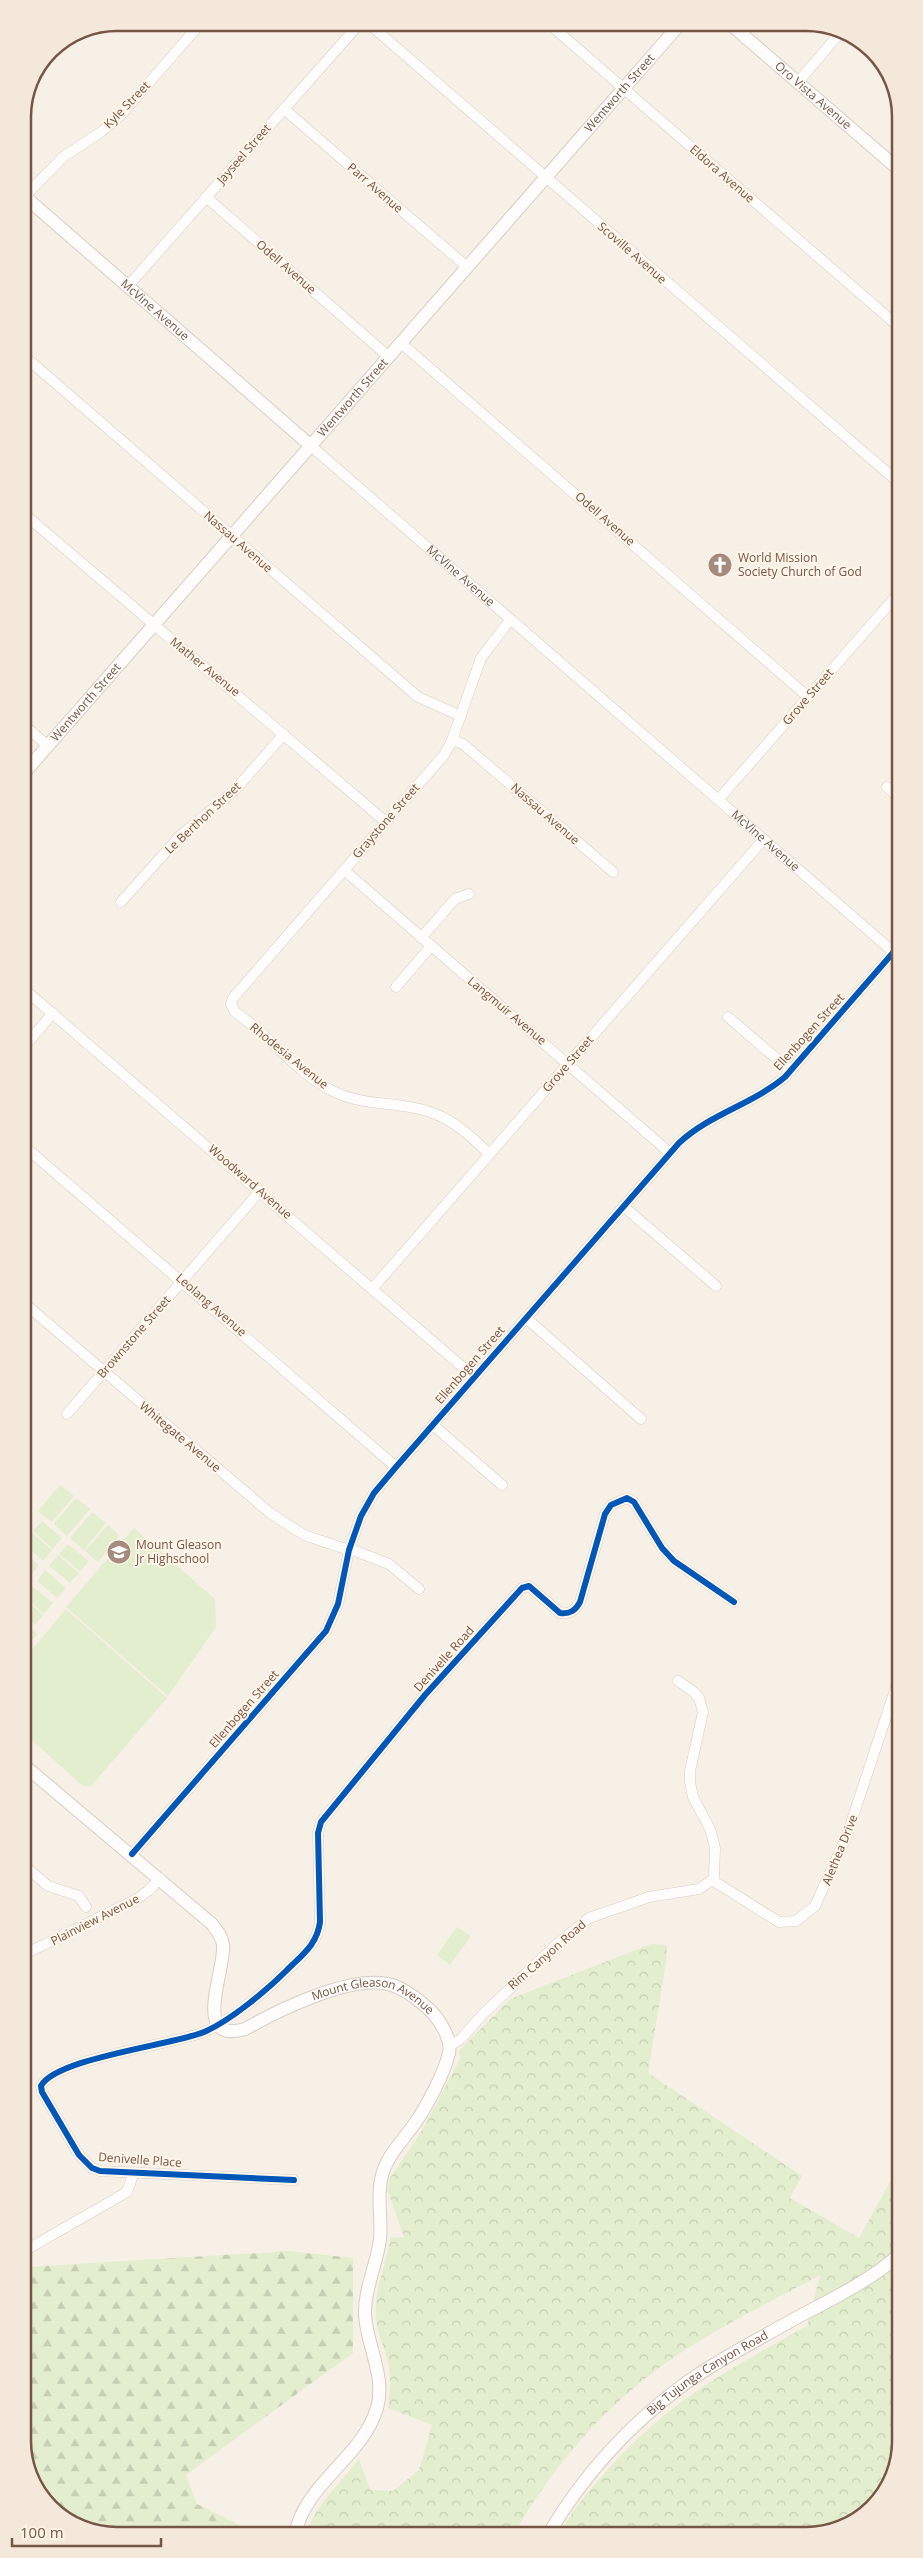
<svg xmlns="http://www.w3.org/2000/svg" width="923" height="2558" font-family="'Open Sans',sans-serif">
<style>
.green{fill:#e3eecf}
.forest{fill:url(#forest-firs)}
.park{fill:url(#park-crowns)}
.lines{fill:none;stroke-linecap:round;stroke-linejoin:round}
.minor-casing{stroke:#d8cdc4;stroke-width:11}
.tertiary-casing{stroke:#d8cdc4;stroke-width:14}
.minor{stroke:#fefdfb;stroke-width:10}
.tertiary{stroke:#fefdfb;stroke-width:12}
.cycleway-casing{stroke:#fff5e8;stroke-width:9}
.cycleway{stroke:#0057b8;stroke-width:6}
.labels{text-anchor:middle;stroke-width:4;stroke-linejoin:round;paint-order:stroke}
.street-label{font-size:12px;fill:#775545;stroke:#fff5e8}
.poi-label{font-size:12px;fill:#775545;stroke:#fff5e8;text-anchor:start}
.rim{fill:none;stroke:#775545;stroke-width:2.5}
</style>
<defs>
<pattern id="forest-firs" width="22" height="20" patternUnits="userSpaceOnUse" patternTransform="scale(1.25)"><rect width="22" height="20" fill="#e3eecf"/><path d="M5 1l3.5 6h-7zM16 11l3.5 6h-7z" fill="#c6ceb3"/></pattern>
<pattern id="park-crowns" width="20" height="18" patternUnits="userSpaceOnUse" patternTransform="scale(1.25)"><rect width="20" height="18" fill="#e3eecf"/><path d="M2 6a3 3 0 1 1 6 0M12 15a3 3 0 1 1 6 0" fill="none" stroke="#c6ceb3"/></pattern>
</defs>
<rect width="100%" height="100%" fill="#f7f0e6"/>
<g class="green">
<path d="M60,1485L74,1496L52,1522L38,1511Z"/>
<path d="M76,1498L90,1509L67,1536L54,1524Z"/>
<path d="M92,1512L106,1523L84,1550L70,1538Z"/>
<path d="M42,1521L62,1538L53,1549L33,1531Z"/>
<path d="M108,1525L120,1536L98,1562L85,1551Z"/>
<path d="M134,1528L215,1599L216,1627L168,1696L66,1607Z"/>
<path d="M32,1533L52,1550L43,1561L25,1545V1541Z"/>
<path d="M68,1544L89,1561L80,1571L59,1554Z"/>
<path d="M25,1553L39,1565L31,1575L25,1571Z"/>
<path d="M58,1555L79,1573L70,1583L49,1566Z"/>
<path d="M45,1570L66,1588L57,1598L37,1581Z"/>
<path d="M32,1586L53,1603L44,1614L25,1597Z"/>
<path d="M25,1599L43,1615L35,1625L25,1617Z"/>
<path d="M66,1609L167,1698L91,1786H83L25,1734V1658Z"/>
<path d="M25,1623L38,1634L25,1649Z"/>
<path d="M457,1927L471,1936L450,1965L437,1955Z"/>
</g>
<path class="forest" d="M289,2251L353,2258V2353L186,2475L197,2504L259,2535H111L55,2512L26,2466V2267Z"/>
<path class="park" d="M651,1944L667,1945L666,1962L648,2073L802,2176L790,2198L859,2238L900,2164V2441L881,2498L831,2532L560,2533C571,2512 587,2493 603,2475C665,2404 725,2371 807,2326L820,2275C778,2298 734,2319 693,2345C619,2390 557,2458 514,2534H306C315,2506 341,2482 359,2459L370,2490L393,2491L419,2470L432,2425L388,2408C390,2391 392,2375 387,2358C383,2343 376,2330 376,2314C374,2288 387,2264 390,2238L404,2237L387,2189L390,2178L421,2132L461,2057L459,2051L510,1999Z"/>
<g class="lines">
<defs>
<g id="minor">
<path d="M368,23L898,482"/>
<path d="M548,23L898,326"/>
<path d="M798,82L840,33"/>
<path d="M284,109L467,267"/>
<path d="M206,197L389,357"/>
<path d="M23,198L63,157L101,132L120,116L201,23"/>
<path d="M128,286L360,23"/>
<path d="M401,343L808,697"/>
<path d="M23,355L418,697L461,716"/>
<path id="s1" d="M311,446L898,956"/>
<path d="M23,513L386,822"/>
<path d="M24,725L48,746"/>
<path d="M452,740L463,744L613,872"/>
<path d="M887,787L898,797"/>
<path d="M718,800L898,594"/>
<path d="M344,870L670,1153"/>
<path d="M121,902L180,836L235,790L284,734"/>
<path d="M421,938L455,899L469,894"/>
<path d="M396,987L431,946"/>
<path d="M24,989L474,1377"/>
<path d="M728,1017L791,1071"/>
<path d="M24,1047L53,1013"/>
<path d="M24,1146L396,1467"/>
<path d="M489,1154C472,1137 454,1120 430,1112C399,1101 364,1107 333,1091C296,1073 270,1035 235,1012L231,1004L233,998L444,755L452,740L481,658L510,620"/>
<path d="M623,1206L716,1286"/>
<path d="M373,1288L763,840"/>
<path d="M24,1303L270,1513L304,1535L349,1550"/>
<path d="M526,1318L641,1419"/>
<path d="M67,1414L260,1191"/>
<path d="M433,1425L502,1485"/>
<path d="M350,1549L389,1564L419,1589"/>
<path d="M132,1854L326,1631L338,1604L349,1550L361,1516L374,1493L396,1467L679,1143C710,1114 753,1104 785,1077L898,947"/>
<path d="M25,1866L48,1886L79,1896L86,1907"/>
<path d="M712,1880L779,1922L796,1921L815,1906L847,1835L899,1678"/>
<path d="M25,1954L137,1899L149,1890L160,1878"/>
<path d="M449,2046L461,2039L482,2015L556,1945L589,1918L649,1897L699,1889L712,1880L714,1876L715,1848L710,1829L693,1797L690,1782V1771L703,1712L699,1698L694,1692L678,1681"/>
<path d="M294,2180L100,2171L92,2168L79,2155L42,2092L41,2086C56,2058 173,2045 204,2032C230,2021 267,1990 286,1971C302,1955 317,1945 320,1922L318,1833L321,1822L425,1695L522,1588L529,1586L560,1613C570,1614 575,1611 580,1602L605,1514L611,1505L627,1498L634,1502L662,1548L674,1561L734,1602"/>
<path d="M26,2250L127,2192L134,2172"/>
</g>
<g id="tertiary">
<path id="s2" d="M729,23L897,168"/>
<path id="s3" d="M23,195L311,446"/>
<path id="s4" d="M24,773L681,23"/>
<path id="s5" d="M25,1766L212,1924C217,1931 222,1936 223,1945C226,1969 190,2045 245,2029C279,2010 353,1973 392,1985C407,1990 420,2001 431,2011C440,2021 452,2039 449,2053C444,2074 427,2106 415,2123C402,2142 385,2157 381,2180C377,2199 382,2219 380,2239C377,2264 364,2290 365,2315C367,2346 386,2377 377,2408C362,2458 306,2482 295,2534"/>
<path id="s6" d="M549,2533C583,2476 629,2425 683,2385C716,2361 752,2343 787,2323C825,2302 868,2283 900,2254"/>
</g>
</defs>
<use href="#minor" class="minor-casing"/>
<use href="#tertiary" class="tertiary-casing"/>
<use href="#minor" class="minor"/>
<use href="#tertiary" class="tertiary"/>
<defs>
<g id="cycleway">
<path d="M132,1854L326,1631L338,1604L349,1550L361,1516L374,1493L396,1467L679,1143C710,1114 753,1104 785,1077L898,947"/>
<path d="M294,2180L100,2171L92,2168L79,2155L42,2092L41,2086C56,2058 173,2045 204,2032C230,2021 267,1990 286,1971C302,1955 317,1945 320,1922L318,1833L321,1822L425,1695L522,1588L529,1586L560,1613C570,1614 575,1611 580,1602L605,1514L611,1505L627,1498L634,1502L662,1548L674,1561L734,1602"/>
</g>
</defs>
<use href="#cycleway" class="cycleway-casing"/>
<use href="#cycleway" class="cycleway"/>
</g>
<defs>
<symbol id="church-disc" viewBox="-11 -11 22 22"><circle r="9.5" fill="#a48b7d" stroke="#fff5e8"/><path d="M-1.2-6h2.4v3.5h3.3v2.4h-3.3V6h-2.4V-.1h-3.3v-2.4h3.3Z" fill="#fff"/></symbol>
<symbol id="school-disc" viewBox="-11 -11 22 22"><circle r="9.5" fill="#a48b7d" stroke="#fff5e8"/><path d="M0-5L7-2L0 1L-7-2ZM-4 1L0 2.5L4 1V4Q0 6-4 4Z" fill="#fff"/></symbol>
</defs>
<g fill-rule="evenodd">
<use href="#church-disc" x="706" y="551" width="28" height="28"/>
<use href="#school-disc" x="105" y="1538" width="28" height="28"/>
</g>
<g class="labels">
<g class="street-label">
<text dy="4" stroke="none"><textPath href="#s4" startOffset="904">Wentworth Street</textPath></text>
<text dy="4" stroke="none"><textPath href="#s2" startOffset="111">Oro Vista Avenue</textPath></text>
<text transform="translate(127 105) rotate(-46)" y="4">Kyle Street</text>
<text transform="translate(244 154) rotate(-49)" y="4">Jayseel Street</text>
<text transform="translate(722 174) rotate(41)" y="4">Eldora Avenue</text>
<text transform="translate(375 188) rotate(41)" y="4">Parr Avenue</text>
<text transform="translate(632 253) rotate(41)" y="4">Scoville Avenue</text>
<text transform="translate(286 267) rotate(41)" y="4">Odell Avenue</text>
<text dy="4" stroke="none"><textPath href="#s3" startOffset="175">McVine Avenue</textPath></text>
<text dy="4" stroke="none"><textPath href="#s4" startOffset="499">Wentworth Street</textPath></text>
<text transform="translate(605 519) rotate(41)" y="4">Odell Avenue</text>
<text transform="translate(238 542) rotate(41)" y="4">Nassau Avenue</text>
<text dy="4" stroke="none"><textPath href="#s1" startOffset="198">McVine Avenue</textPath></text>
<text transform="translate(205 667) rotate(39)" y="4">Mather Avenue</text>
<text transform="translate(808 697) rotate(-49)" y="4">Grove Street</text>
<text dy="4" stroke="none"><textPath href="#s4" startOffset="94">Wentworth Street</textPath></text>
<text transform="translate(545 814) rotate(41)" y="4">Nassau Avenue</text>
<text transform="translate(203 818) rotate(-43)" y="4">Le Berthon Street</text>
<text transform="translate(386 821) rotate(-49)" y="4">Graystone Street</text>
<text dy="4" stroke="none"><textPath href="#s1" startOffset="602">McVine Avenue</textPath></text>
<text transform="translate(507 1011) rotate(40)" y="4">Langmuir Avenue</text>
<text transform="translate(809 1032) rotate(-48)" y="4">Ellenbogen Street</text>
<text transform="translate(289 1056) rotate(39)" y="4">Rhodesia Avenue</text>
<text transform="translate(568 1064) rotate(-49)" y="4">Grove Street</text>
<text transform="translate(250 1182) rotate(41)" y="4">Woodward Avenue</text>
<text transform="translate(211 1305) rotate(41)" y="4">Leolang Avenue</text>
<text transform="translate(134 1337) rotate(-49)" y="4">Brownstone Street</text>
<text transform="translate(470 1365) rotate(-49)" y="4">Ellenbogen Street</text>
<text transform="translate(180 1437) rotate(40)" y="4">Whitegate Avenue</text>
<text transform="translate(444 1659) rotate(-48)" y="4">Denivelle Road</text>
<text transform="translate(244 1709) rotate(-49)" y="4">Ellenbogen Street</text>
<text transform="translate(840 1850) rotate(-68)" y="4">Alethea Drive</text>
<text transform="translate(95 1920) rotate(-27)" y="4">Plainview Avenue</text>
<text transform="translate(547 1955) rotate(-41)" y="4">Rim Canyon Road</text>
<text dy="4" stroke="none"><textPath href="#s5" startOffset="519">Mount Gleason Avenue</textPath></text>
<text transform="translate(140 2160) rotate(4)" y="4">Denivelle Place</text>
<text dy="4" stroke="none"><textPath href="#s6" startOffset="228">Big Tujunga Canyon Road</textPath></text>
</g>
<g class="poi-label">
<text x="738" y="562">World Mission<tspan x="738" dy="14">Society Church of God</tspan></text>
<text x="136" y="1549">Mount Gleason<tspan x="136" dy="14">Jr Highschool</tspan></text>
</g>
</g>
<path d="M0 0H923V2558H0ZM117 31H806A86 86 0 0 1 892 117V2441A86 86 0 0 1 806 2527H117A86 86 0 0 1 31 2441V117A86 86 0 0 1 117 31Z" fill="#f4e8db" fill-rule="evenodd"/>
<path class="rim" d="M117 31H806A86 86 0 0 1 892 117V2441A86 86 0 0 1 806 2527H117A86 86 0 0 1 31 2441V117A86 86 0 0 1 117 31Z"/>
<path d="M12 2538v8h149v-8" fill="none" stroke="#775545" stroke-width="2.5"/>
<text x="20" y="2538" font-size="15" fill="#775545" stroke="#fff5e8" stroke-width="4" paint-order="stroke">100 m</text>
</svg>
